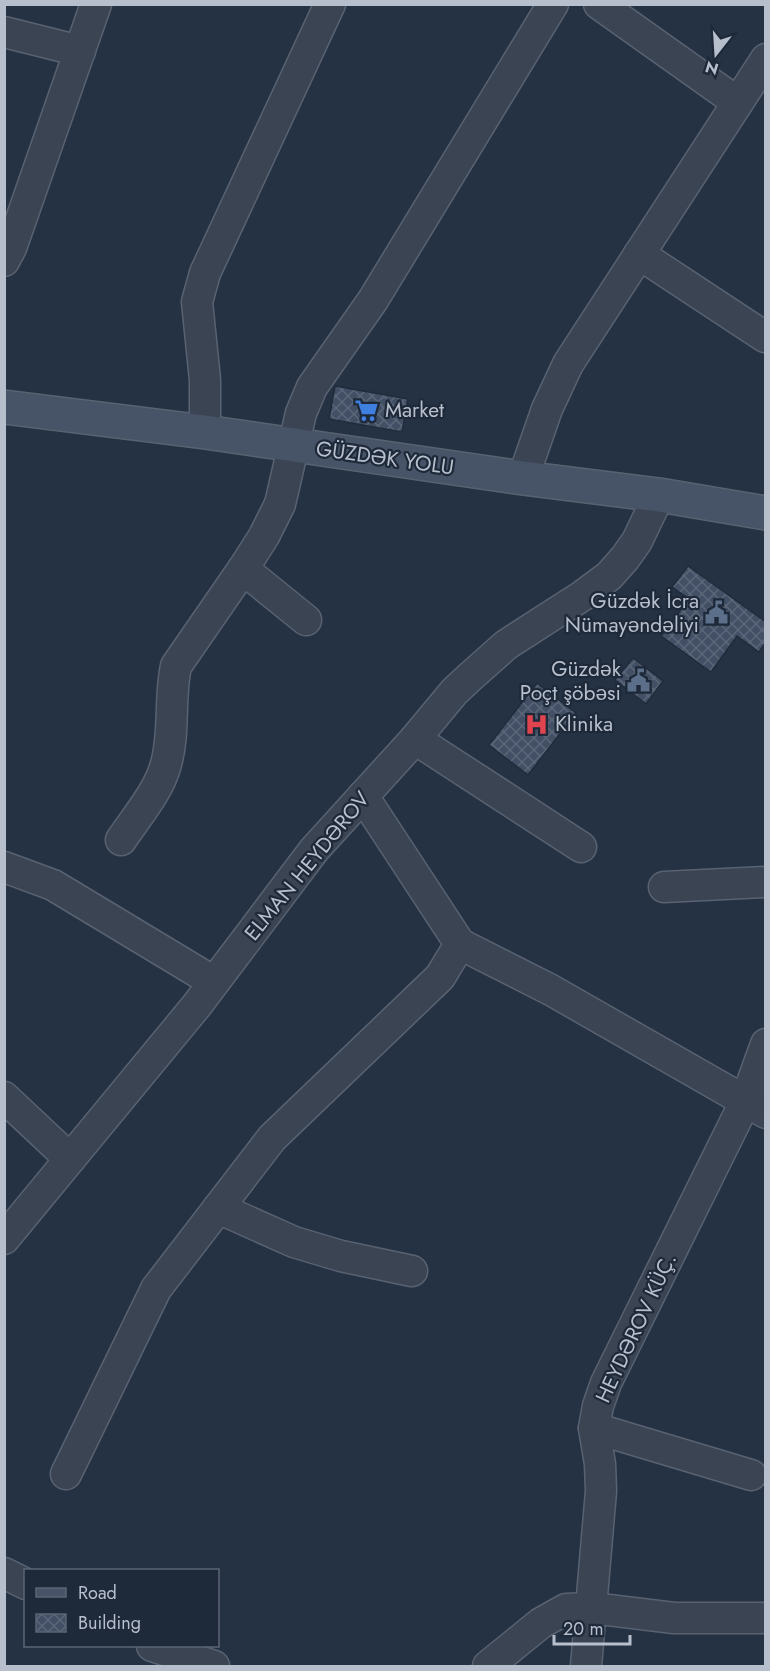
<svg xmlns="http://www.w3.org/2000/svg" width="770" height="1671" font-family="Jost,sans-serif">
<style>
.building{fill:url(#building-cross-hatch);stroke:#202b3b;stroke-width:1.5}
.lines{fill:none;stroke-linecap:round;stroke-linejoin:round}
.street-casing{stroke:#586271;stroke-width:33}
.secondary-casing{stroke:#586271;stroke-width:36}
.street{stroke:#3a4453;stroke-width:30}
.secondary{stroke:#475367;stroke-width:33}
.labels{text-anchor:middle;stroke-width:4.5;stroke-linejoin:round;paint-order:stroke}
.poi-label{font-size:21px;fill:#b7bfcd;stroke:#1e2939;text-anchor:start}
.street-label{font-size:21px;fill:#b7bfcd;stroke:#1e2939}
</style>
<defs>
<pattern id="building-cross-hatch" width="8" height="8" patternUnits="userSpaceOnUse" patternTransform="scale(1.5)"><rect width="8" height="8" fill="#424f64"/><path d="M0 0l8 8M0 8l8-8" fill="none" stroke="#5b6779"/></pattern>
</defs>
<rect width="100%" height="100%" fill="#253244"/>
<g class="building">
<path d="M335,386L408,399L402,432L329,419Z"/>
<path d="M688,566L766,622V642L759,652L737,636L711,672L661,636L689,599L672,587Z"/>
<path d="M633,658L663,681L646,704L615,680Z"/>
<path d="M537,683L576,713L528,775L489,745Z"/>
</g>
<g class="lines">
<defs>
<g id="street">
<path d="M599,4L737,102"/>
<path d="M4,32L80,51"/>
<path d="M639,254L765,337"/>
<path d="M4,261L11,248L96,4"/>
<path d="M205,432V380L197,302L205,273L330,4"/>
<path d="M523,478L547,409L568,364L766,59"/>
<path d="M243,569L306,620"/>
<path d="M415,739L581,847"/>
<path d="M121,840C137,816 159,791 166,764C175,732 169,698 176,666L243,569L264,536L280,504L301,413L312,387L373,300L553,4"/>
<path d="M4,867L53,885L214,982"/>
<path d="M664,887L766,882"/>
<path d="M460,944L551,990L766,1113"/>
<path d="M4,1097L70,1159"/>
<path d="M218,1208L294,1242L341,1256L412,1271"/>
<path d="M4,1239L197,1005L314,850L415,739L454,692L470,677L506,645L582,596L609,576L625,558L637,541L659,495"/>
<path d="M594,1428L751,1475"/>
<path d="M66,1474L156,1289L272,1138L440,977L460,944L363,796"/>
<path d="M4,1573L26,1584"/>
<path d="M152,1646L214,1666"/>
<path d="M488,1666L541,1623L566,1609L592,1608L674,1618H766"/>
<path d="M586,1666L601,1491L600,1464L594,1428L598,1406L606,1383L745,1102L766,1044"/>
</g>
<path id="secondary" d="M4,407L205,432L523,478L659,495L766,513"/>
</defs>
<use href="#street" class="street-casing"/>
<use href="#secondary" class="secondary-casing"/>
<use href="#street" class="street"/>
<use href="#secondary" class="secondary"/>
</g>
<defs>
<symbol id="supermarket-bare" viewBox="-9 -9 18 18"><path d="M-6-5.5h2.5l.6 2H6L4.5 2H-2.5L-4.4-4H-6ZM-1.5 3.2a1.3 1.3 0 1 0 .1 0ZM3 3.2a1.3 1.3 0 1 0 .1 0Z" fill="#3f7fe0" stroke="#1e2939" stroke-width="2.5" paint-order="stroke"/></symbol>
<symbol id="civic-bare" viewBox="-9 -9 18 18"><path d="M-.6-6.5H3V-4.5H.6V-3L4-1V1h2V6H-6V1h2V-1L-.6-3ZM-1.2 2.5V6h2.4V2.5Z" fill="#5c6f8a" stroke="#1e2939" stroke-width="2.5" paint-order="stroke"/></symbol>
<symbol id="hospital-bare" viewBox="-9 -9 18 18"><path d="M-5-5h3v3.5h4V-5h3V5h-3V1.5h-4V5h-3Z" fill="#e0444e" stroke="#1e2939" stroke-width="2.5" paint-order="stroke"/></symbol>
</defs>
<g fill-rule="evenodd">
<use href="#supermarket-bare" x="350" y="394" width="33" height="33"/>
<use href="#civic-bare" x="700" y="596" width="33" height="33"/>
<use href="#civic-bare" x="622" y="664" width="33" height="33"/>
<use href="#hospital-bare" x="520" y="708" width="33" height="33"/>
</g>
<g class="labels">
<g class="poi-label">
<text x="385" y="417">Market</text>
<text x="699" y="608" text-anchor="end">Güzdək İcra<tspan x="699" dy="24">Nümayəndəliyi</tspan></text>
<text x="621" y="676" text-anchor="end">Güzdək<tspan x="621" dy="24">Poçt şöbəsi</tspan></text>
<text x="555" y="731">Klinika</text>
</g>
<g class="street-label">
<text transform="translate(385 458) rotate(8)" y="7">GÜZDƏK YOLU</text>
<text transform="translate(307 866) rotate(-51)" y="7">ELMAN HEYDƏROV</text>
<text transform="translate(636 1328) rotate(-65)" y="7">HEYDƏROV KÜÇ.</text>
</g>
</g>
<rect width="770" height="1671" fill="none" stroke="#b7bfcd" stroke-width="12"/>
<rect x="24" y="1569" width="195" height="78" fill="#1e2939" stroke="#5b6574" stroke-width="1.5"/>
<rect x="36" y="1588" width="30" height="9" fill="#475367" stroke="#5b6574" stroke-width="1.5"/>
<text x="78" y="1599" font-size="18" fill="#b7bfcd">Road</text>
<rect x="36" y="1614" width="30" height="18" fill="url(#building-cross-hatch)" stroke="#5b6574" stroke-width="1.5"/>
<text x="78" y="1629" font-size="18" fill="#b7bfcd">Building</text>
<g transform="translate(716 54) rotate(197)" stroke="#1e2939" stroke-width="4.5" paint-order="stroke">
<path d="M0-4.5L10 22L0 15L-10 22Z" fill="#b7bfcd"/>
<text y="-9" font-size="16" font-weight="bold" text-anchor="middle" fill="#b7bfcd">N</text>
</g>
<path d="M554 1635v9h76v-9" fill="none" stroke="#b7bfcd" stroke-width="3"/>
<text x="563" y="1635" font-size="18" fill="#b7bfcd" stroke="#1e2939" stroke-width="4.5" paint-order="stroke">20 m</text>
</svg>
